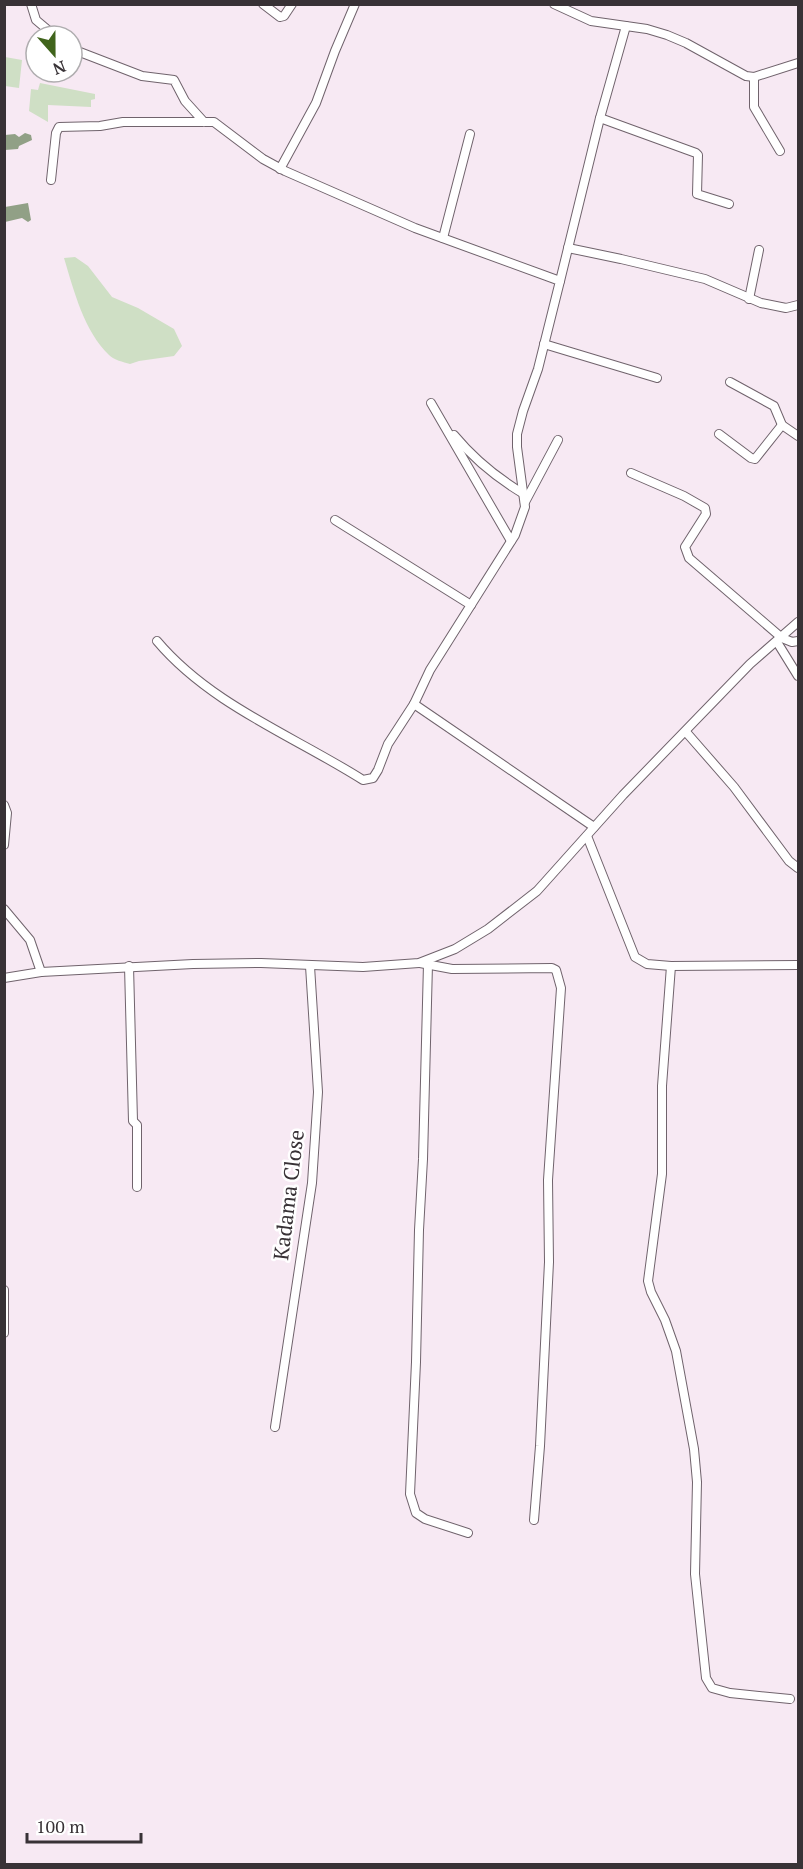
<svg xmlns="http://www.w3.org/2000/svg" width="803" height="1869" font-family="'PT Serif',serif">
<style>
.green{fill:#cfdfc5}
.water{fill:#91a086}
.lines{fill:none;stroke-linecap:round;stroke-linejoin:round}
.minor-casing{stroke:#70636c;stroke-width:10}
.minor{stroke:#fff;stroke-width:8}
.labels{text-anchor:middle;stroke-width:5;stroke-linejoin:round;paint-order:stroke}
.street-label{font-size:21px;fill:#383236;stroke:#fff}
</style>
<rect width="100%" height="100%" fill="#f7e9f3"/>
<g class="green">
<path d="M5,57L22,60L19,88L5,86Z"/>
<path d="M40,83L95,94V99L91,100V107L48,105V122L29,111L31,89L38,90Z"/>
<path d="M75,257L88,266L112,297L138,308L174,329L182,346L174,356L139,361L130,364C123,362 114,360 109,355C84,331 74,291 64,258Z"/>
</g>
<g class="water">
<path d="M25,133L31,135L32,140L19,146L18,149L5,150V135L15,134L19,137Z"/>
<path d="M28,203L31,220L28,222L22,218L5,222V207Z"/>
</g>
<g class="lines">
<defs>
<g id="minor">
<path d="M31,4L36,20L55,36"/>
<path d="M263,4L280,17L284,16L292,4"/>
<path d="M554,4L591,21L647,29L667,35L686,43L746,76L754,77L798,63"/>
<path d="M72,49L142,76L174,80L185,101L204,122"/>
<path d="M754,77V107L780,151"/>
<path d="M600,118L696,153L698,155L697,194L729,204"/>
<path d="M280,169L316,103L335,51L355,4"/>
<path d="M51,180L56,133L59,127L100,126L123,122H214L263,159L285,171L415,228L560,281L538,369L523,411L517,434V447L525,507L515,535L430,670L414,704L594,827"/>
<path d="M443,238L470,134"/>
<path d="M568,248L621,259L705,279L761,303L786,308L798,305"/>
<path d="M560,281L600,118L626,26"/>
<path d="M749,299L759,250"/>
<path d="M544,344L657,378"/>
<path d="M730,382L774,406L782,425L798,436"/>
<path d="M431,403L511,541"/>
<path d="M719,434L751,458L755,459L782,425"/>
<path d="M454,435C474,459 497,478 524,494"/>
<path d="M631,473L684,496L705,508L706,514L685,547L689,558L782,638L792,642L798,641"/>
<path d="M525,502L558,440"/>
<path d="M335,520L471,605"/>
<path d="M157,641C211,705 294,736 363,780L373,778L378,770L388,744L414,704"/>
<path d="M777,642L798,676"/>
<path d="M686,732L734,787L789,861L798,868"/>
<path d="M4,805L7,813L4,845"/>
<path d="M587,836L635,957L647,964L671,966L798,965"/>
<path d="M4,909L30,940L41,972"/>
<path d="M420,963L452,969L552,968L556,970L561,988L548,1180L549,1262L540,1446L534,1520"/>
<path d="M428,964L423,1159L419,1230L416,1362L410,1494L416,1513L425,1519L468,1533"/>
<path d="M129,966L133,1121L137,1125V1187"/>
<path d="M671,966L662,1086V1174L648,1281L651,1292L665,1320L676,1351L694,1449L697,1482L695,1574L706,1678L712,1688L730,1693L790,1699"/>
<path d="M4,978L41,972L193,964L261,963L363,967L419,963L455,949L488,929L537,891L623,795L750,664L798,622"/>
<path d="M4,1290V1333"/>
<path d="M275,1427L312,1183L318,1092L310,966"/>
</g>
</defs>
<use href="#minor" class="minor-casing"/>
<use href="#minor" class="minor"/>
</g>
<g class="labels">
<g class="street-label">
<text transform="translate(289 1195) rotate(-83)" y="7">Kadama Close</text>
</g>
</g>
<rect width="803" height="1869" fill="none" stroke="#383236" stroke-width="12"/>
<g transform="translate(54 54) rotate(159)"><circle r="28" fill="#ffffff" stroke="#afadaf" stroke-width="1.5"/>
<path d="M0-4.5L10 22L0 15L-10 22Z" fill="#40641c"/>
<text y="-9" font-size="16" font-weight="bold" text-anchor="middle" fill="#383236">N</text>
</g>
<path d="M27 1833v9h114v-9" fill="none" stroke="#383236" stroke-width="3"/>
<text x="36" y="1833" font-size="18" fill="#383236" stroke="#ffffff" stroke-width="4.5" paint-order="stroke">100 m</text>
</svg>
